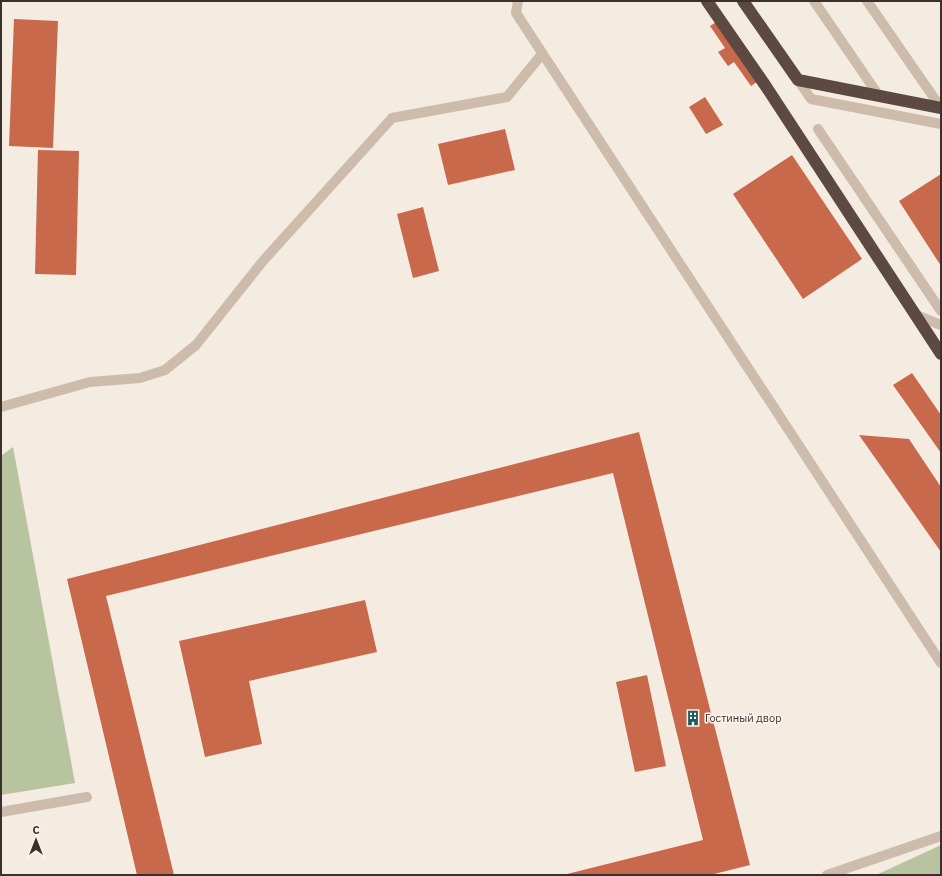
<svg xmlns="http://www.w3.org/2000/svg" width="942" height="876" font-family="'IBM Plex Sans',sans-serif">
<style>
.green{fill:#b8c4a0}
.building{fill:#c8694b}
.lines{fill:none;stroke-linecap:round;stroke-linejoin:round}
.minor{stroke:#cdbbac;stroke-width:10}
.highway{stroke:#5c4a42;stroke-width:12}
.labels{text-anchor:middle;stroke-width:3;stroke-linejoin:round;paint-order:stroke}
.poi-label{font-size:11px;fill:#3b302b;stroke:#fbf5ee;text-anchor:start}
</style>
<rect width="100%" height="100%" fill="#f4ebe1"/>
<g class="green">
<path d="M13,447L75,783L1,795V456Z"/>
<path d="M941,845V875H876Z"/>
</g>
<g class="building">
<path d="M724,17L764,77L751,86L734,62L728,66L718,52L725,48L710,26Z"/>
<path d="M14,19L58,21L53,148L9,146Z"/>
<path d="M705,97L723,125L706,134L689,107Z"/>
<path d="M505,129L515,170L448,185L438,144Z"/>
<path d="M38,150L79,151L76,275L35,274Z"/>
<path d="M792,155L862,259L803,299L733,194Z"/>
<path d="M941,174V266L899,201Z"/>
<path d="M423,207L439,271L413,278L397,214Z"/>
<path d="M912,373L941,415V453L893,385Z"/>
<path d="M639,432L750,865L710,875H563L703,840L613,473L106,596L174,875H137L67,579Z"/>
<path d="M859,435L909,439L941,487V552Z"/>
<path d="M365,600L377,652L249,681L262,744L205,757L179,641Z"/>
<path d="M647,675L666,766L635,772L616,682Z"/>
</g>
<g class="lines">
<g class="minor">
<path d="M518,1L516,13L941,663"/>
<path d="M814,1L879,96"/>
<path d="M867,1L941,108"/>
<path d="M798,80L811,99L941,124"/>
<path d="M818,129L941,311"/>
<path d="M916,315L941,325"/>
<path d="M1,407L90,382L140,378L165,370L196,345L263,261L392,118L507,97L542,54"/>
<path d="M1,812L87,797"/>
<path d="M827,875L941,836"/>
</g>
<g class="highway">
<path d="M707,1L765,85L941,354"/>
<path d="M743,1L798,80L941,108"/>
</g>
</g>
<defs>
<symbol id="building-bare" viewBox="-9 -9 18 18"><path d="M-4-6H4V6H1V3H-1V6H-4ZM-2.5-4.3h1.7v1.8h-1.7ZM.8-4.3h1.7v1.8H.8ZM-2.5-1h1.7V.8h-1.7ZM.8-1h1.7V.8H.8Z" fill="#1f5a5e" stroke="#fbf5ee" stroke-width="2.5" paint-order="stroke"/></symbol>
</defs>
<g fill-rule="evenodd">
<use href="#building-bare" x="682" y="707" width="22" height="22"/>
</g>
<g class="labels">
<g class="poi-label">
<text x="705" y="722">Гостиный двор</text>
</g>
</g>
<rect width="942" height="876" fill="none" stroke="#3b302b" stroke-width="4"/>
<g transform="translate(36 840)" stroke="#fbf5ee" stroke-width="3" paint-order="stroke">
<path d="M0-3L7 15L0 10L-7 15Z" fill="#3b302b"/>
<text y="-6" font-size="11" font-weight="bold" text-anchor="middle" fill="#3b302b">С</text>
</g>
</svg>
